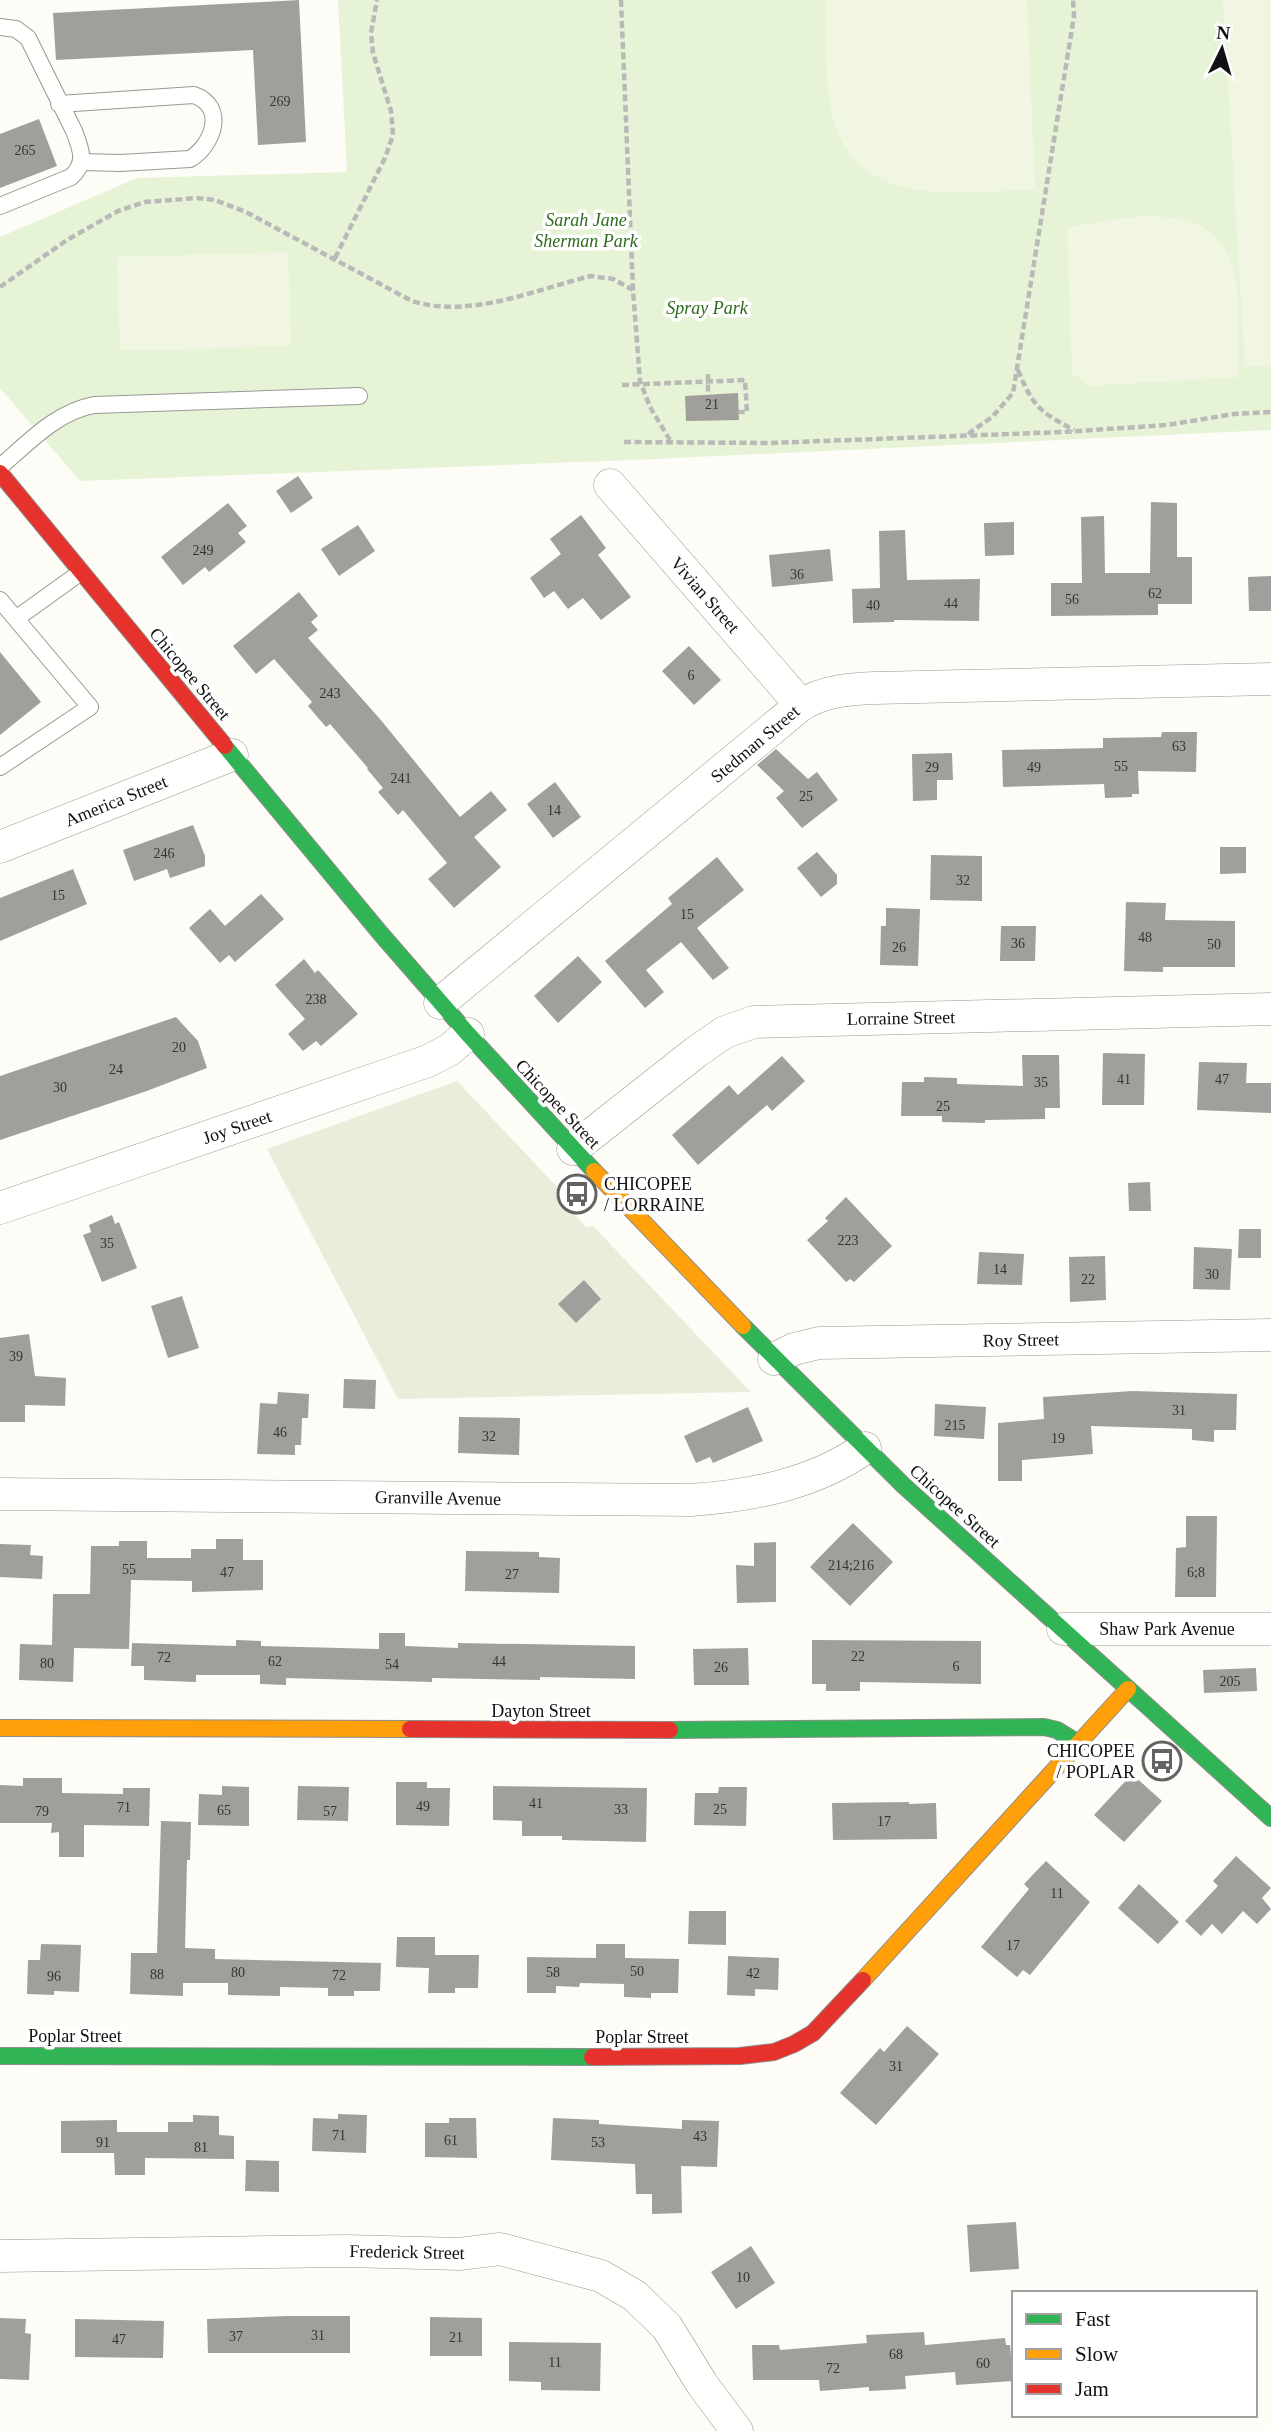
<svg xmlns="http://www.w3.org/2000/svg" width="1271" height="2431" font-family="Georgia,serif">
<style>
.green{fill:#e7f3d7}
.cemetery{fill:#e9eedb}
.pitch{fill:#f0f6e1}
.building{fill:#a19f9c}
.lines{fill:none;stroke-linecap:round;stroke-linejoin:round}
.lane-casing{stroke:#979795;stroke-width:18}
.street-casing{stroke:#979795;stroke-width:33}
.fast-casing{stroke:#8e8d8b;stroke-width:18}
.slow-casing{stroke:#8e8d8b;stroke-width:18}
.jam-casing{stroke:#8e8d8b;stroke-width:18}
.path{stroke:#b9b9b8;stroke-width:4.5;stroke-dasharray:7 3.5;stroke-linecap:butt}
.lane{stroke:#fffffe;stroke-width:16}
.street{stroke:#fffffe;stroke-width:32}
.fast{stroke:#30b455;stroke-width:16}
.slow{stroke:#ff9f0a;stroke-width:16}
.jam{stroke:#e5322d;stroke-width:16}
.labels{text-anchor:middle;stroke-width:7;stroke-linejoin:round;paint-order:stroke}
.number-label{font-size:14px;fill:#353434}
.park-label{font-size:18px;font-style:italic;fill:#2f6b1f;stroke:#fff}
.street-label{font-size:18px;fill:#111;stroke:#fff}
.poi-label{font-size:18px;fill:#111;stroke:#fff;text-anchor:start}
</style>
<rect width="100%" height="100%" fill="#fdfcf7"/>
<path class="green" d="M338,0H1271V430L632,460L80,481L0,388V237L137,178L347,172Z"/>
<path class="cemetery" d="M457,1081L577,1208L576,1216L586,1227L593,1226L751,1392L398,1399L267,1149Z"/>
<g class="pitch">
<path d="M826,0H1027L1035,189C962,192 858,211 833,118C824,82 827,37 826,0Z"/>
<path d="M1223,0H1271V365L1245,367Z"/>
<path d="M1140,216C1255,213 1237,292 1238,377L1089,386L1072,373L1067,227Z"/>
<path d="M288,252L291,346L120,351L117,257Z"/>
</g>
<g class="building">
<path d="M299,0L306,142L258,145L253,50L56,60L53,13Z"/>
<path d="M39,119L57,166L0,188V134Z"/>
<path d="M738,393L739,420L686,421L685,396Z"/>
<path d="M298,476L313,498L291,513L276,491Z"/>
<path d="M1151,502L1177,503V557H1192V604H1158V615L1051,616V583H1082L1081,517L1104,516L1105,573H1150Z"/>
<path d="M228,503L247,526L238,533L246,542L209,572L205,567L183,585L161,557Z"/>
<path d="M581,515L606,548L598,555L631,597L601,620L583,598L568,609L554,591L544,598L530,578L561,554L550,539Z"/>
<path d="M1014,522V555L985,556L984,523Z"/>
<path d="M358,525L375,551L339,576L321,549Z"/>
<path d="M905,530L907,580L980,579L979,621L894,620V622L853,623L852,589L880,588L879,531Z"/>
<path d="M830,549L833,581L772,587L769,555Z"/>
<path d="M1271,576V611H1249L1248,577Z"/>
<path d="M299,592L318,616L311,622L318,630L308,638L380,719L460,817L491,791L507,810L474,837L501,867L454,908L428,879L447,863L403,810L398,815L378,792L383,788L367,769L368,768L330,724L326,727L308,706L312,702L274,659L256,674L233,646Z"/>
<path d="M689,646L721,680L694,705L662,671Z"/>
<path d="M0,652L41,702L0,735Z"/>
<path d="M1162,732H1197L1196,772L1138,771L1139,794H1132V797L1105,798L1104,784L1003,787L1002,750L1103,748V738L1161,737Z"/>
<path d="M776,749L808,779L817,772L838,800L802,828L776,798L784,791L757,765Z"/>
<path d="M952,753L953,780H937V800L913,801L912,754Z"/>
<path d="M555,782L581,817L553,838L527,804Z"/>
<path d="M193,825L205,856V866L170,878L167,869L134,881L123,850Z"/>
<path d="M1220,847H1246V873L1220,874Z"/>
<path d="M817,852L837,875V884L821,897L797,868Z"/>
<path d="M931,855L982,856V901L930,900Z"/>
<path d="M717,857L744,890L697,928L729,968L713,980L681,942L646,970L664,992L645,1008L605,961L672,904L668,898Z"/>
<path d="M73,869L87,904L0,941V898Z"/>
<path d="M261,894L284,919L235,962L229,955L220,963L189,928L210,909L225,926Z"/>
<path d="M1126,902L1166,903L1165,920L1235,921V967H1163V972L1124,971Z"/>
<path d="M886,908L920,909L918,966L880,965L881,926H886Z"/>
<path d="M1001,926H1036L1035,961H1000Z"/>
<path d="M578,956L602,982L558,1023L534,996Z"/>
<path d="M304,959L315,973L318,970L358,1014L321,1046L316,1041L303,1051L288,1034L305,1019L275,985Z"/>
<path d="M176,1017L198,1041L207,1068L144,1092L0,1140V1076Z"/>
<path d="M1103,1053L1145,1054L1144,1105H1102Z"/>
<path d="M1022,1055H1059L1060,1108H1045V1119L985,1120V1123L942,1122V1116H901L902,1082H924V1077L957,1078V1084L1023,1086Z"/>
<path d="M782,1056L805,1081L772,1111L767,1105L698,1165L672,1135L729,1085L738,1095Z"/>
<path d="M1199,1062L1247,1063L1246,1083H1271V1113L1197,1110Z"/>
<path d="M1150,1182L1151,1211H1129L1128,1183Z"/>
<path d="M846,1197L892,1246L854,1282L850,1279L846,1282L807,1240L828,1221L825,1218Z"/>
<path d="M112,1215L115,1224L119,1222L137,1268L102,1282L83,1235L91,1232L89,1225Z"/>
<path d="M1239,1229H1261V1258H1238Z"/>
<path d="M1194,1247L1232,1249L1230,1290L1193,1289Z"/>
<path d="M979,1252L1024,1254L1022,1285L977,1284Z"/>
<path d="M1105,1256L1106,1300L1070,1302L1069,1257Z"/>
<path d="M584,1280L601,1299L576,1323L558,1304Z"/>
<path d="M182,1296L199,1348L168,1358L151,1306Z"/>
<path d="M29,1334L35,1376L66,1378L65,1406L25,1405V1422H0V1338Z"/>
<path d="M344,1379L376,1380L375,1409L343,1408Z"/>
<path d="M1132,1391L1237,1394L1236,1430H1214V1442L1192,1440V1429L1091,1426L1093,1454L1022,1460V1481H998V1423L1044,1419L1043,1397Z"/>
<path d="M278,1392L309,1394L308,1418H302L301,1445H295V1455L257,1454L260,1403L277,1404Z"/>
<path d="M935,1404L986,1407L984,1439L934,1436Z"/>
<path d="M748,1407L763,1441L713,1463L710,1457L696,1463L684,1436Z"/>
<path d="M459,1417L520,1418L519,1455L458,1453Z"/>
<path d="M1186,1516H1217L1216,1597H1175L1176,1548L1186,1547Z"/>
<path d="M853,1523L893,1562L850,1606L810,1567Z"/>
<path d="M216,1539H243V1560H263V1590L192,1592V1581L131,1580L129,1649L74,1648L73,1682L19,1680L20,1644L52,1645L53,1594H90L91,1546H119V1541H147V1558H191V1549H216Z"/>
<path d="M776,1542V1602L737,1603L736,1565L754,1566V1543Z"/>
<path d="M0,1544L31,1545L30,1555L43,1556L42,1579L0,1577Z"/>
<path d="M466,1551L539,1552V1557L560,1558L559,1593L465,1591Z"/>
<path d="M379,1633H405V1646L458,1648V1643L635,1646V1679L540,1677V1680L432,1678V1682L286,1678V1685L260,1684V1675H196V1682L144,1680V1666H131L132,1643L236,1646V1640L261,1641V1646L379,1649Z"/>
<path d="M812,1640L981,1641V1684L860,1682V1691H826V1684H812Z"/>
<path d="M748,1648L749,1685H694L693,1649Z"/>
<path d="M1256,1668L1257,1691L1204,1693L1203,1670Z"/>
<path d="M1132,1774L1162,1801L1124,1842L1094,1815Z"/>
<path d="M23,1778H62V1793L123,1794V1788H150L149,1826L84,1825V1857H59V1832L51,1833L52,1823H0V1785L23,1786Z"/>
<path d="M396,1782H427V1788H450L449,1826L396,1825Z"/>
<path d="M222,1786L249,1787V1826L198,1825L199,1794L222,1795Z"/>
<path d="M298,1786L349,1787L348,1821L297,1820Z"/>
<path d="M493,1786L647,1788L646,1842L562,1840V1836H522V1821L493,1820Z"/>
<path d="M719,1787H747L746,1826L694,1825L695,1793H718Z"/>
<path d="M909,1802V1804L936,1803L937,1839L833,1840L832,1803Z"/>
<path d="M161,1821L191,1822L190,1860H187L185,1948L215,1949V1959L381,1963L380,1991H354V1996H328V1988L280,1987V1996L228,1995V1983H183V1996L130,1994L131,1953H157Z"/>
<path d="M1236,1856L1271,1888L1262,1898L1271,1909L1257,1924L1243,1911L1222,1934L1212,1924L1201,1936L1185,1921L1218,1886L1213,1881Z"/>
<path d="M1046,1861L1090,1902L1030,1975L1023,1970L1017,1977L981,1947L1029,1889L1024,1884Z"/>
<path d="M1139,1884L1179,1922L1158,1944L1118,1908Z"/>
<path d="M689,1911H726V1945L688,1944Z"/>
<path d="M397,1937H435V1955H479L478,1988H455V1993H428L429,1968L396,1967Z"/>
<path d="M41,1944L81,1945L79,1992L54,1991V1995L27,1994L28,1960H40Z"/>
<path d="M596,1944H625V1958L679,1959L678,1993H651V1998L624,1997V1984L580,1983L579,1987L556,1986V1993H527V1957L596,1958Z"/>
<path d="M728,1956L779,1958L778,1990L755,1989V1996L727,1995Z"/>
<path d="M907,2026L939,2054L876,2125L840,2093L880,2048L884,2052Z"/>
<path d="M338,2114L367,2115L366,2153L312,2151L313,2118L338,2119Z"/>
<path d="M193,2115L219,2116V2135L234,2136V2159L145,2158V2175H115L114,2153H61V2121L117,2120V2132H168V2122H193Z"/>
<path d="M449,2118H476L477,2158L425,2157V2123H449Z"/>
<path d="M553,2118L599,2120V2124L682,2129V2120L719,2121L717,2167L681,2166L682,2213L652,2214V2194H636L635,2164L551,2160Z"/>
<path d="M246,2160L279,2161V2192L245,2191Z"/>
<path d="M1016,2222L1019,2269L970,2272L967,2225Z"/>
<path d="M751,2246L775,2283L736,2309L711,2272Z"/>
<path d="M287,2316H350V2353H208L207,2319Z"/>
<path d="M430,2317L482,2318V2356H430Z"/>
<path d="M0,2318L26,2319L25,2333L31,2334L29,2380L0,2379Z"/>
<path d="M75,2319L164,2321L163,2358L75,2357Z"/>
<path d="M924,2332L925,2345L1005,2338L1006,2345H1010L1013,2381L956,2385L955,2372L905,2376L906,2389L869,2391V2387L820,2391L819,2380H753L752,2345H779L780,2350L867,2343L866,2335Z"/>
<path d="M509,2342L601,2343L600,2391L541,2390V2382L509,2381Z"/>
</g>
<g class="lines">
<defs>
<g id="lane">
<path d="M0,27L16,29L28,38L74,131C81,149 87,163 71,177L0,206"/>
<path d="M59,104L194,95C227,107 213,145 190,159L120,163L82,162"/>
<path d="M0,467C28,443 56,412 94,405L359,396"/>
<path d="M0,600L90,707L0,767"/>
<path d="M17,618L81,572"/>
</g>
<g id="street">
<path d="M610,485L801,705"/>
<path d="M0,847L232,755"/>
<path d="M440,1003L801,705C824,691 848,689 875,688L1271,679"/>
<path d="M573,1149L696,1052L725,1032L754,1022L1271,1009"/>
<path d="M0,1208L428,1061L449,1050L468,1034"/>
<path d="M774,1359L794,1349L819,1343L1271,1335"/>
<path d="M0,1494L691,1500C751,1496 814,1484 865,1448"/>
<path d="M1063,1629H1271"/>
<path d="M0,2256L347,2251L459,2254L500,2249L601,2276L635,2296L667,2327L702,2384L737,2431"/>
</g>
<g id="fast">
<path d="M225,746L381,934L468,1034L594,1171"/>
<path d="M743,1326L903,1485L1271,1818"/>
<path d="M670,1730L1044,1727L1057,1730L1078,1743"/>
<path d="M0,2056L592,2057"/>
</g>
<g id="slow">
<path d="M594,1171L743,1326"/>
<path d="M0,1728L410,1729"/>
<path d="M863,1980L1128,1689"/>
</g>
<g id="jam">
<path d="M0,473L225,746"/>
<path d="M410,1729L670,1730"/>
<path d="M592,2057L740,2056L774,2052L794,2044L813,2033L863,1980"/>
</g>
</defs>
<use href="#lane" class="lane-casing"/>
<use href="#street" class="street-casing"/>
<use href="#fast" class="fast-casing"/>
<use href="#slow" class="slow-casing"/>
<use href="#jam" class="jam-casing"/>
<g class="path">
<path d="M621,0L633,290"/>
<path d="M335,258L385,158L393,135L391,111L373,53L371,33L377,0"/>
<path d="M0,287L67,240L118,211L145,202L197,198L215,200L246,212L412,301C470,319 534,290 591,276L613,279L633,290L640,381L650,407L671,442"/>
<path d="M1018,370C1033,407 1040,412 1074,430"/>
<path d="M708,374V395"/>
<path d="M622,385L745,380L747,412H739"/>
<path d="M968,434L992,417L1013,393L1074,16L1073,0"/>
<path d="M624,442L769,443L1063,432L1167,425L1234,414L1271,412"/>
</g>
<use href="#lane" class="lane"/>
<use href="#street" class="street"/>
<use href="#fast" class="fast"/>
<use href="#slow" class="slow"/>
<use href="#jam" class="jam"/>
</g>
<defs>
<symbol id="bus-ring" viewBox="-11 -11 22 22"><circle r="9.5" fill="#fff" stroke="#646362" stroke-width="1.5"/><path d="M-5-6H5V4H4V6H2V4H-2V6H-4V4H-5ZM-3.5-4V0h7V-4ZM-3.5 1.2v1.5H-2V1.2ZM2 1.2v1.5H3.5V1.2Z" fill="#646362"/></symbol>
</defs>
<g fill-rule="evenodd">
<use href="#bus-ring" x="555" y="1172" width="44" height="44"/>
<use href="#bus-ring" x="1140" y="1739" width="44" height="44"/>
</g>
<g class="labels">
<g class="number-label">
<text x="280" y="106">269</text>
<text x="25" y="155">265</text>
<text x="712" y="409">21</text>
<text x="203" y="555">249</text>
<text x="797" y="579">36</text>
<text x="1155" y="598">62</text>
<text x="1072" y="604">56</text>
<text x="951" y="608">44</text>
<text x="873" y="610">40</text>
<text x="691" y="680">6</text>
<text x="330" y="698">243</text>
<text x="1179" y="751">63</text>
<text x="1121" y="771">55</text>
<text x="932" y="772">29</text>
<text x="1034" y="772">49</text>
<text x="401" y="783">241</text>
<text x="806" y="801">25</text>
<text x="554" y="815">14</text>
<text x="164" y="858">246</text>
<text x="963" y="885">32</text>
<text x="58" y="900">15</text>
<text x="687" y="919">15</text>
<text x="1145" y="942">48</text>
<text x="1018" y="948">36</text>
<text x="1214" y="949">50</text>
<text x="899" y="952">26</text>
<text x="316" y="1004">238</text>
<text x="179" y="1052">20</text>
<text x="116" y="1074">24</text>
<text x="1124" y="1084">41</text>
<text x="1222" y="1084">47</text>
<text x="1041" y="1087">35</text>
<text x="60" y="1092">30</text>
<text x="943" y="1111">25</text>
<text x="848" y="1245">223</text>
<text x="107" y="1248">35</text>
<text x="1000" y="1274">14</text>
<text x="1212" y="1279">30</text>
<text x="1088" y="1284">22</text>
<text x="16" y="1361">39</text>
<text x="1179" y="1415">31</text>
<text x="955" y="1430">215</text>
<text x="280" y="1437">46</text>
<text x="489" y="1441">32</text>
<text x="1058" y="1443">19</text>
<text x="851" y="1570">214;216</text>
<text x="129" y="1574">55</text>
<text x="227" y="1577">47</text>
<text x="1196" y="1577">6;8</text>
<text x="512" y="1579">27</text>
<text x="858" y="1661">22</text>
<text x="164" y="1662">72</text>
<text x="275" y="1666">62</text>
<text x="499" y="1666">44</text>
<text x="47" y="1668">80</text>
<text x="392" y="1669">54</text>
<text x="956" y="1671">6</text>
<text x="721" y="1672">26</text>
<text x="1230" y="1686">205</text>
<text x="536" y="1808">41</text>
<text x="423" y="1811">49</text>
<text x="124" y="1812">71</text>
<text x="621" y="1814">33</text>
<text x="720" y="1814">25</text>
<text x="224" y="1815">65</text>
<text x="42" y="1816">79</text>
<text x="330" y="1816">57</text>
<text x="884" y="1826">17</text>
<text x="1057" y="1898">11</text>
<text x="1013" y="1950">17</text>
<text x="637" y="1976">50</text>
<text x="238" y="1977">80</text>
<text x="553" y="1977">58</text>
<text x="753" y="1978">42</text>
<text x="157" y="1979">88</text>
<text x="339" y="1980">72</text>
<text x="54" y="1981">96</text>
<text x="896" y="2071">31</text>
<text x="339" y="2140">71</text>
<text x="700" y="2141">43</text>
<text x="451" y="2145">61</text>
<text x="103" y="2147">91</text>
<text x="598" y="2147">53</text>
<text x="201" y="2152">81</text>
<text x="743" y="2282">10</text>
<text x="318" y="2340">31</text>
<text x="236" y="2341">37</text>
<text x="456" y="2342">21</text>
<text x="119" y="2344">47</text>
<text x="896" y="2359">68</text>
<text x="555" y="2367">11</text>
<text x="983" y="2368">60</text>
<text x="833" y="2373">72</text>
</g>
<g class="park-label">
<text x="586" y="226">Sarah Jane<tspan x="586" dy="21">Sherman Park</tspan></text>
<text x="707" y="314">Spray Park</text>
</g>
<g class="street-label">
<text transform="translate(705 595) rotate(49)" y="6">Vivian Street</text>
<text transform="translate(190 674) rotate(50)" y="6">Chicopee Street</text>
<text transform="translate(755 744) rotate(-40)" y="6">Stedman Street</text>
<text transform="translate(116 801) rotate(-22)" y="6">America Street</text>
<text transform="translate(901 1018) rotate(-1)" y="6">Lorraine Street</text>
<text transform="translate(558 1104) rotate(47)" y="6">Chicopee Street</text>
<text transform="translate(237 1127) rotate(-19)" y="6">Joy Street</text>
<text transform="translate(1021 1340) rotate(-1)" y="6">Roy Street</text>
<text transform="translate(438 1498) rotate(1)" y="6">Granville Avenue</text>
<text transform="translate(955 1506) rotate(42)" y="6">Chicopee Street</text>
<text x="1167" y="1635">Shaw Park Avenue</text>
<text x="541" y="1717">Dayton Street</text>
<text x="75" y="2042">Poplar Street</text>
<text x="642" y="2043">Poplar Street</text>
<text transform="translate(407 2252) rotate(1)" y="6">Frederick Street</text>
</g>
<g class="poi-label">
<text x="604" y="1190">CHICOPEE<tspan x="604" dy="21">/ LORRAINE</tspan></text>
<text x="1135" y="1757" text-anchor="end">CHICOPEE<tspan x="1135" dy="21">/ POPLAR</tspan></text>
</g>
</g>
<rect x="1012" y="2291" width="245" height="126" fill="#ffffff" stroke="#a0a0a0" stroke-width="2"/>
<rect x="1026" y="2314" width="35" height="10" fill="#30b455" stroke="#a0a0a0" stroke-width="2"/>
<text x="1075" y="2326" font-size="21" fill="#111111">Fast</text>
<rect x="1026" y="2349" width="35" height="10" fill="#ff9f0a" stroke="#a0a0a0" stroke-width="2"/>
<text x="1075" y="2361" font-size="21" fill="#111111">Slow</text>
<rect x="1026" y="2384" width="35" height="10" fill="#e5322d" stroke="#a0a0a0" stroke-width="2"/>
<text x="1075" y="2396" font-size="21" fill="#111111">Jam</text>
<g transform="translate(1222 49) rotate(5)" stroke="#ffffff" stroke-width="5" paint-order="stroke">
<path d="M0-5L12 26L0 18L-12 26Z" fill="#111111"/>
<text y="-10" font-size="19" font-weight="bold" text-anchor="middle" fill="#111111">N</text>
</g>
</svg>
